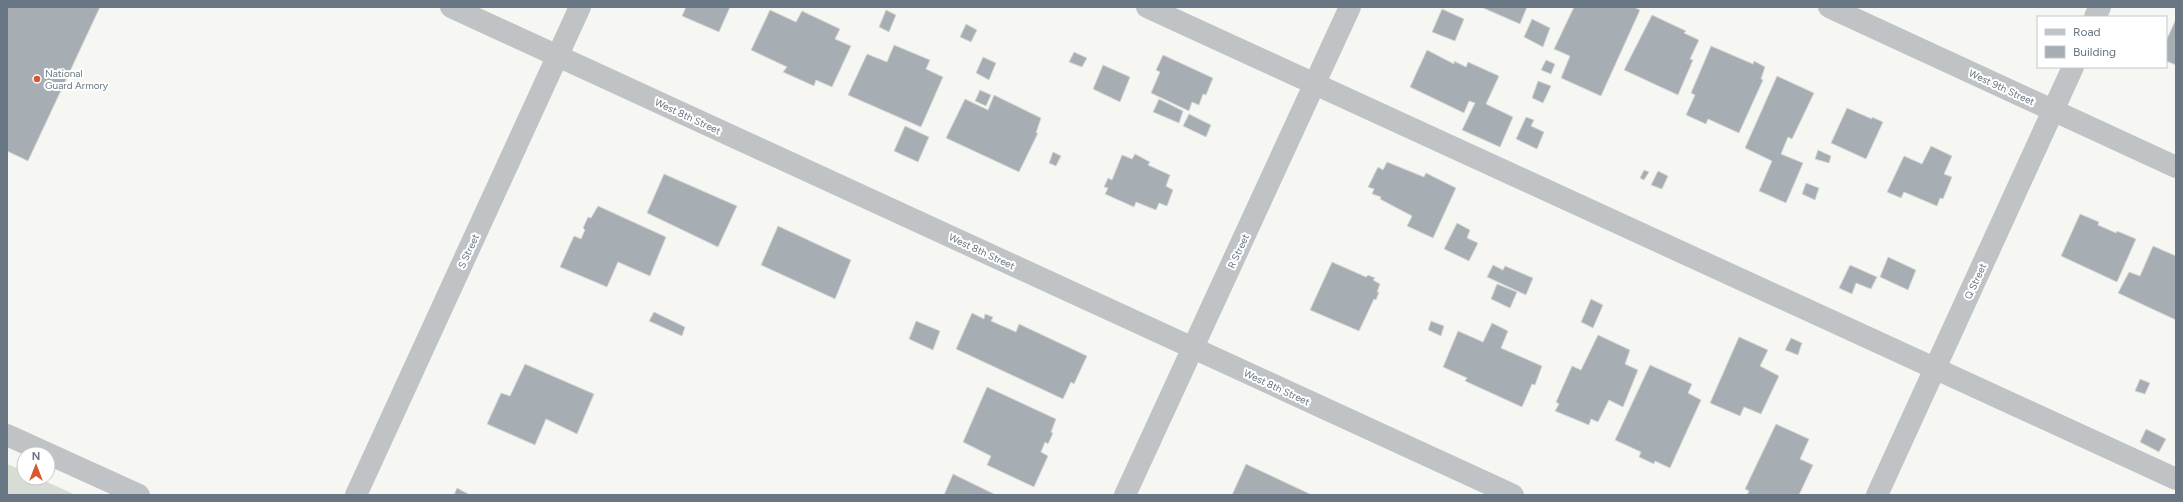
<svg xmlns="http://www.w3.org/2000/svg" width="2183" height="502" font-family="Figtree,sans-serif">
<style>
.green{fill:#d7dcd4}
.building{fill:#a7aeb3;stroke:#d7d7d5}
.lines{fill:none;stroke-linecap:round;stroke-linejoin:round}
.minor{stroke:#bfc3c6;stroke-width:22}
.poi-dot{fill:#d65732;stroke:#fff;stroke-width:1.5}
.labels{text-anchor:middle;stroke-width:4;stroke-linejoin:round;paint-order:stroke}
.poi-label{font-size:10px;fill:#677682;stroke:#fff;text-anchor:start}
.street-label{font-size:10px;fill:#677682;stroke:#fff}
</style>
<rect width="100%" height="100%" fill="#f6f6f3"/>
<path class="green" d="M7,464L24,471V478H38L76,495H7Z"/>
<g class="building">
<path d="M7,7H100L28,161L7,151Z"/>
<path d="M686,7H730L719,32L682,16Z"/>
<path d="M1481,7H1527L1520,24Z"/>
<path d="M1574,7H1634L1640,10L1601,96L1561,78L1570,56L1554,49Z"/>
<path d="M1442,9L1464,19L1455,41L1432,32Z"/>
<path d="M770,10L796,22L802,11L840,29L835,39L851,46L832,87L816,80L814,86L783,72L787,67L751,50Z"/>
<path d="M886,10L896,15L889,32L879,27Z"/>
<path d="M1652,15L1686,31L1684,33L1699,40L1690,59L1693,60L1678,95L1624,70Z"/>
<path d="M1532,19L1550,28L1543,47L1524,37Z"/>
<path d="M2176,19V65L2166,61V41Z"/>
<path d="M966,24L977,30L971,42L960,37Z"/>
<path d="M894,45L930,60L926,69L943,77L921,127L848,95L867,54L887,62Z"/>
<path d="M1711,46L1753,64L1754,61L1765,67L1761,79L1763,80L1739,133L1708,119L1706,124L1686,115L1695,95L1691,93Z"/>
<path d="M1427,50L1454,64V61L1466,67L1468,62L1499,76L1486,104L1513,117L1500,147L1462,130L1475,103L1469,101L1464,113L1410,87Z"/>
<path d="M1074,52L1087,58L1082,67L1069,62Z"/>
<path d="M1163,55L1213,78L1206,95L1203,94L1199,105L1192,102L1189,111L1151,93L1160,72L1156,70Z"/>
<path d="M983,57L996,63L989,80L976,73Z"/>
<path d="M1546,60L1555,64L1551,74L1541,70Z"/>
<path d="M1103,65L1130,77L1120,102L1093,89Z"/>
<path d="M1777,76L1814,93L1792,139L1788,137L1781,154L1803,163L1786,203L1759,191L1772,161L1745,148Z"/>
<path d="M1538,81L1551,86L1543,103L1532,98Z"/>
<path d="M980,90L991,95L986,106L975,101Z"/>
<path d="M994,95L1041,118L1036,133H1038L1019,172L946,138L965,99L988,110Z"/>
<path d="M1159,99L1183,111L1179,123L1153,112Z"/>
<path d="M1847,108L1872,119V117L1883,122L1866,159L1831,143Z"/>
<path d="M1189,114L1211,125L1206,137L1183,126Z"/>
<path d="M1526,117L1534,120L1531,126L1544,132L1537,149L1516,139Z"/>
<path d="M905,126L929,137L918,162L894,151Z"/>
<path d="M1931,146L1952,156L1944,174L1952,177L1943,199L1940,198L1937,206L1904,192L1901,198L1887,192L1904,156L1922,164Z"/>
<path d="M1818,150L1831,156L1829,163L1815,159Z"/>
<path d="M1053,152L1061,156L1056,166L1049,163Z"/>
<path d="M1135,154L1150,162L1148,165L1170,175L1166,186L1173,190L1167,206L1159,203L1156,210L1136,202L1134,207L1105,194L1108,188L1104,187L1108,178L1112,180L1122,155L1132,159Z"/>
<path d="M1387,162L1424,177L1426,173L1456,188L1433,238L1407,226L1412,216L1380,199L1381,197L1372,194L1374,189L1368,187L1378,167L1383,170Z"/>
<path d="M1644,170L1649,172L1644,180L1640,178Z"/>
<path d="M1658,171L1668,176L1662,189L1651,185Z"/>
<path d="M664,174L737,206L718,247L647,213Z"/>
<path d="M1806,183L1819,188L1815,200L1802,194Z"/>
<path d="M598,206L666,237L650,276L618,262L607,287L560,267L574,236L581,239L585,230L583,228L588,217L591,218Z"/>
<path d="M2080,214L2099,222L2098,225L2116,233L2117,231L2136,239L2117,282L2061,256Z"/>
<path d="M1457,223L1470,230L1467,238L1478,243L1469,261L1444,249Z"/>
<path d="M778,226L851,260L835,299L761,265Z"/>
<path d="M2153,246L2176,256V320L2118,293L2129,272L2140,276Z"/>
<path d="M1888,257L1916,270L1908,290L1880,277Z"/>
<path d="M1332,262L1366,277L1368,275L1375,278L1373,280L1380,284L1377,292H1379L1376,300L1374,299L1359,331L1310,310Z"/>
<path d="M1493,265L1503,270L1505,266L1533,278L1526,295L1487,277Z"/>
<path d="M1850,265L1877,277L1871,289L1856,283L1852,294L1839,288Z"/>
<path d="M1497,284L1517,292L1510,308L1491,299Z"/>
<path d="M1591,299L1603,305L1593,328L1581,322Z"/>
<path d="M654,312L685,327L682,336L649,321Z"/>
<path d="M972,313L984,319L985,314L993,317L991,321L1016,332L1019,324L1087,356L1074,384L1071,382L1063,399L956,349Z"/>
<path d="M916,321L940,331L933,350L909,339Z"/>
<path d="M1431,321L1444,326L1441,336L1428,330Z"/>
<path d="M1492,323L1508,331L1501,348L1542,366L1535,385L1532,384L1522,407L1465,381L1467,378L1443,367L1458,331L1483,342Z"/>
<path d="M1598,335L1630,350L1625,364L1638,370L1623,407L1609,400L1598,422L1591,419L1589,425L1555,411L1559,404L1556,402L1572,366L1581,370Z"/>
<path d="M1739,337L1768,350L1760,366L1779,376L1761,414L1744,407L1740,416L1710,403Z"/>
<path d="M1791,338L1802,343L1798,355L1785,350Z"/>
<path d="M525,364L594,394L577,434L546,419L535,445L487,424L501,393L510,396Z"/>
<path d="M1650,365L1692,384L1688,393L1701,400L1670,468L1655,461L1654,464L1639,457L1641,452L1615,440Z"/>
<path d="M2140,379L2150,383L2145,394L2135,391Z"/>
<path d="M987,387L1056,419L1051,432L1053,433L1048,444L1045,442L1041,452L1048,456L1034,487L987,465L991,456L963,442Z"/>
<path d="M1776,424L1809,439L1800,459L1813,465L1799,495H1747L1749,491L1745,489Z"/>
<path d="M2146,429L2166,439L2159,452L2140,442Z"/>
<path d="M1246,464L1312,495H1232Z"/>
<path d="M953,474L994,494V495H944Z"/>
<path d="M457,488L470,495H454Z"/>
</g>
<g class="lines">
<g class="minor">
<path d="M451,7L1513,495"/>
<path d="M1147,7L2176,479"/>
<path d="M1829,7L2176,167"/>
<path d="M2095,17L2100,7"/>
<path d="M7,435L139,495"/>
<path d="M356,495L580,7"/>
<path d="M1125,495L1350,7"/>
<path d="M1877,495L2073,67"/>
</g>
</g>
<circle class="poi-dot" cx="37" cy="79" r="4"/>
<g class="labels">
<g class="poi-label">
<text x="45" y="77">National<tspan x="45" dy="12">Guard Armory</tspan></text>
</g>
<g class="street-label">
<text transform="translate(2002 87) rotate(25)" y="4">West 9th Street</text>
<text transform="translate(688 116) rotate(25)" y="4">West 8th Street</text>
<text transform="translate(468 251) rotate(-65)" y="4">S Street</text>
<text transform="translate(982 251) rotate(25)" y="4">West 8th Street</text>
<text transform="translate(1238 251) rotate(-65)" y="4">R Street</text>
<text transform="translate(1975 281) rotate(-65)" y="4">Q Street</text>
<text transform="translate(1277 387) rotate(25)" y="4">West 8th Street</text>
</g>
</g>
<rect width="2183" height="502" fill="none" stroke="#677682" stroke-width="16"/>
<rect x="2037" y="16" width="130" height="52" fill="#ffffff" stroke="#c2c8cd"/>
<rect x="2045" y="29" width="20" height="6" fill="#bfc3c6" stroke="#c2c8cd"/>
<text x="2073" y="36" font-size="12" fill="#677682">Road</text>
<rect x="2045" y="46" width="20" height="12" fill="#a7aeb3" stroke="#c2c8cd"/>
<text x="2073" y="56" font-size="12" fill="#677682">Building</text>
<g transform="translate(36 466)"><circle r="19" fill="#ffffff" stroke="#c2c8cd"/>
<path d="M0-3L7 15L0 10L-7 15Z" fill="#d65732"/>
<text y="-6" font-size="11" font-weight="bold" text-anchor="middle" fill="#677682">N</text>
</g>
</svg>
